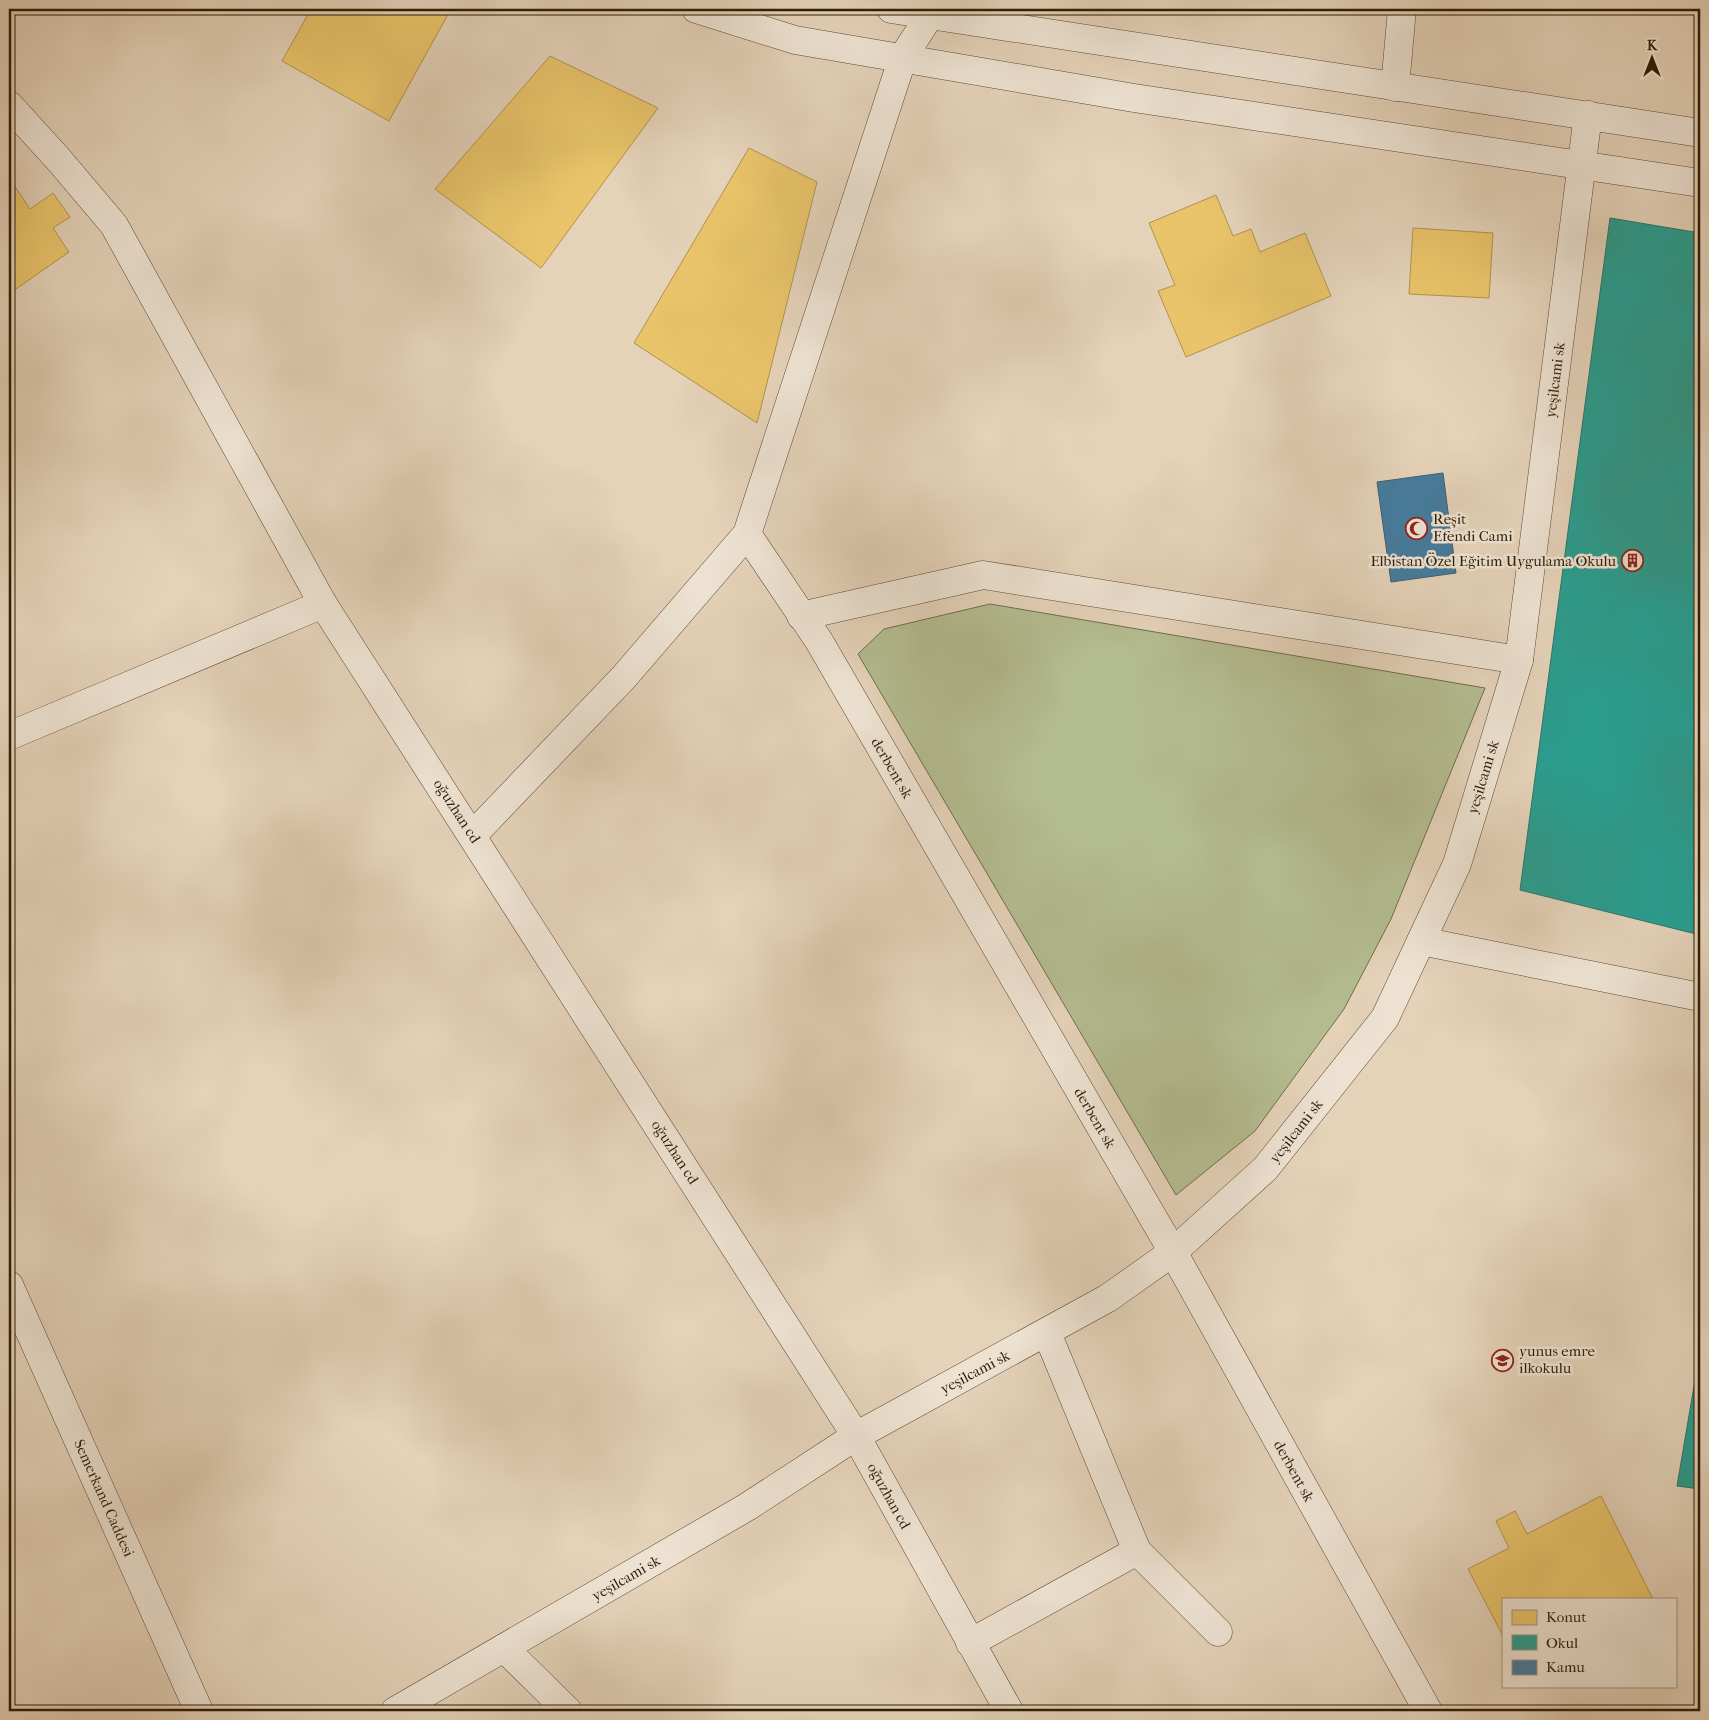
<svg xmlns="http://www.w3.org/2000/svg" width="1709" height="1720" font-family="'IM FELL French Canon',serif">
<style>
.green{fill:#b3bc90;stroke:#716c4a}
.homes{fill:#e9c46a;stroke:#b1924c}
.schools{fill:#2a9d8f;stroke:#2c7766}
.public{fill:#457b9d;stroke:#3e5f6f}
.lines{fill:none;stroke-linecap:round;stroke-linejoin:round}
.minor-casing{stroke:#5c4a32;stroke-width:29}
.minor{stroke:#ede2d2;stroke-width:28}
.labels{text-anchor:middle;stroke-width:5;stroke-linejoin:round;paint-order:stroke}
.street-label{font-size:15px;fill:#2f1d05;stroke:#ede2d2}
.poi-label{font-size:15px;fill:#2f1d05;stroke:#ede2d2;text-anchor:start}
</style>
<rect width="100%" height="100%" fill="#e4d2b9"/>
<filter id="stains"><feTurbulence type="fractalNoise" baseFrequency=".004" numOctaves="4"/><feColorMatrix values="0 0 0 0 .2 0 0 0 0 .09 0 0 0 0 .02 0 0 0 .5 -.17"/></filter>
<radialGradient id="worn" r=".72"><stop offset=".6" stop-color="#630" stop-opacity="0"/><stop offset="1" stop-color="#630" stop-opacity=".3"/></radialGradient>
<path class="green" d="M990,604L1485,688L1391,919L1344,1009L1255,1131L1176,1195L858,654L884,629Z"/>
<g class="homes">
<path d="M311,9H451L389,121L282,61Z"/>
<path d="M550,56L658,108L541,268L435,189Z"/>
<path d="M749,148L817,182L757,423L634,343Z"/>
<path d="M10,179L30,209L53,193L70,217L53,228L69,252L13,291L9,285Z"/>
<path d="M1216,195L1233,236L1251,229L1260,252L1305,233L1331,296L1186,357L1158,291L1175,285L1149,223Z"/>
<path d="M1413,228L1493,233L1489,298L1409,294Z"/>
<path d="M1601,1496L1653,1599H1503V1636L1468,1569L1509,1548L1496,1521L1515,1511L1527,1534Z"/>
</g>
<g class="schools">
<path d="M1610,218L1700,233V935L1520,890Z"/>
<path d="M1700,1351V1489L1677,1486Z"/>
</g>
<path class="public" d="M1443,473L1456,573L1391,582L1377,482Z"/>
<g class="lines">
<defs>
<g id="minor">
<path d="M696,9L795,40L1134,98L1700,183"/>
<path d="M891,9L1700,133"/>
<path d="M1395,87L1402,9"/>
<path d="M9,105L59,160L114,225L323,604L856,1436L1009,1711"/>
<path d="M747,534L819,641L1173,1252L1428,1711"/>
<path d="M801,616L983,575L1519,660"/>
<path d="M9,736L323,604"/>
<path d="M472,836L624,677L747,534L903,57L934,9"/>
<path d="M1421,941L1700,997"/>
<path d="M9,1285L199,1711"/>
<path d="M1137,1551L1218,1632"/>
<path d="M970,1643L1137,1551L1047,1333"/>
<path d="M504,1648L568,1711"/>
<path d="M395,1711L747,1507L856,1436L1108,1298L1173,1252L1265,1169L1385,1018L1457,864L1519,660L1588,115"/>
</g>
</defs>
<use href="#minor" class="minor-casing"/>
<use href="#minor" class="minor"/>
</g>
<defs>
<symbol id="mosque-ring" viewBox="-11 -11 22 22"><circle r="9.5" fill="#ede2d2" stroke="#8f2418" stroke-width="1.5"/><path d="M3.5-4.9A6 6 0 1 0 3.5 4.9A5 5 0 1 1 3.5-4.9Z" fill="#8f2418"/></symbol>
<symbol id="building-ring" viewBox="-11 -11 22 22"><circle r="9.5" fill="#ede2d2" stroke="#8f2418" stroke-width="1.5"/><path d="M-4-6H4V6H1V3H-1V6H-4ZM-2.5-4.3h1.7v1.8h-1.7ZM.8-4.3h1.7v1.8H.8ZM-2.5-1h1.7V.8h-1.7ZM.8-1h1.7V.8H.8Z" fill="#8f2418"/></symbol>
<symbol id="school-ring" viewBox="-11 -11 22 22"><circle r="9.5" fill="#ede2d2" stroke="#8f2418" stroke-width="1.5"/><path d="M0-5L7-2L0 1L-7-2ZM-4 1L0 2.5L4 1V4Q0 6-4 4Z" fill="#8f2418"/></symbol>
</defs>
<g fill-rule="evenodd">
<use href="#mosque-ring" x="1404" y="516" width="25" height="25"/>
<use href="#building-ring" x="1620" y="548" width="25" height="25"/>
<use href="#school-ring" x="1490" y="1348" width="25" height="25"/>
</g>
<g class="labels">
<g class="street-label">
<text transform="translate(1555 380) rotate(-83)" y="5">yeşilcami sk</text>
<text transform="translate(892 768) rotate(60)" y="5">derbent sk</text>
<text transform="translate(1483 777) rotate(-73)" y="5">yeşilcami sk</text>
<text transform="translate(457 811) rotate(57)" y="5">oğuzhan cd</text>
<text transform="translate(1095 1118) rotate(60)" y="5">derbent sk</text>
<text transform="translate(1296 1131) rotate(-52)" y="5">yeşilcami sk</text>
<text transform="translate(675 1152) rotate(57)" y="5">oğuzhan cd</text>
<text transform="translate(975 1372) rotate(-28)" y="5">yeşilcami sk</text>
<text transform="translate(1294 1471) rotate(61)" y="5">derbent sk</text>
<text transform="translate(889 1496) rotate(61)" y="5">oğuzhan cd</text>
<text transform="translate(104 1498) rotate(66)" y="5">Semerkand Caddesi</text>
<text transform="translate(626 1578) rotate(-30)" y="5">yeşilcami sk</text>
</g>
<g class="poi-label">
<text x="1433" y="524">Reşit<tspan x="1433" dy="17">Efendi Cami</tspan></text>
<text x="1616" y="566" text-anchor="end">Elbistan Özel Eğitim Uygulama Okulu</text>
<text x="1519" y="1356">yunus emre<tspan x="1519" dy="17">ilkokulu</tspan></text>
</g>
</g>
<rect width="1709" height="1720" fill="none" stroke="#e4d2b9" stroke-width="30"/>
<rect x="10" y="10" width="1689" height="1700" fill="none" stroke="#2f1d05" stroke-width="2.5"/>
<rect x="15" y="15" width="1679" height="1690" fill="none" stroke="#2f1d05"/>
<rect x="1502" y="1598" width="175" height="90" fill="#ede2d2" stroke="#a19380"/>
<rect x="1512" y="1610" width="25" height="15" fill="#e9c46a" stroke="#a19380"/>
<text x="1546" y="1622" font-size="15" fill="#2f1d05">Konut</text>
<rect x="1512" y="1635" width="25" height="15" fill="#2a9d8f" stroke="#a19380"/>
<text x="1546" y="1648" font-size="15" fill="#2f1d05">Okul</text>
<rect x="1512" y="1660" width="25" height="15" fill="#457b9d" stroke="#a19380"/>
<text x="1546" y="1672" font-size="15" fill="#2f1d05">Kamu</text>
<g transform="translate(1652 58)" stroke="#ede2d2" stroke-width="4" paint-order="stroke">
<path d="M0-4L9 19L0 12L-9 19Z" fill="#2f1d05"/>
<text y="-8" font-size="14" font-weight="bold" text-anchor="middle" fill="#2f1d05">K</text>
</g>
<rect width="100%" height="100%" filter="url(#stains)"/>
<rect width="100%" height="100%" fill="url(#worn)"/>
</svg>
